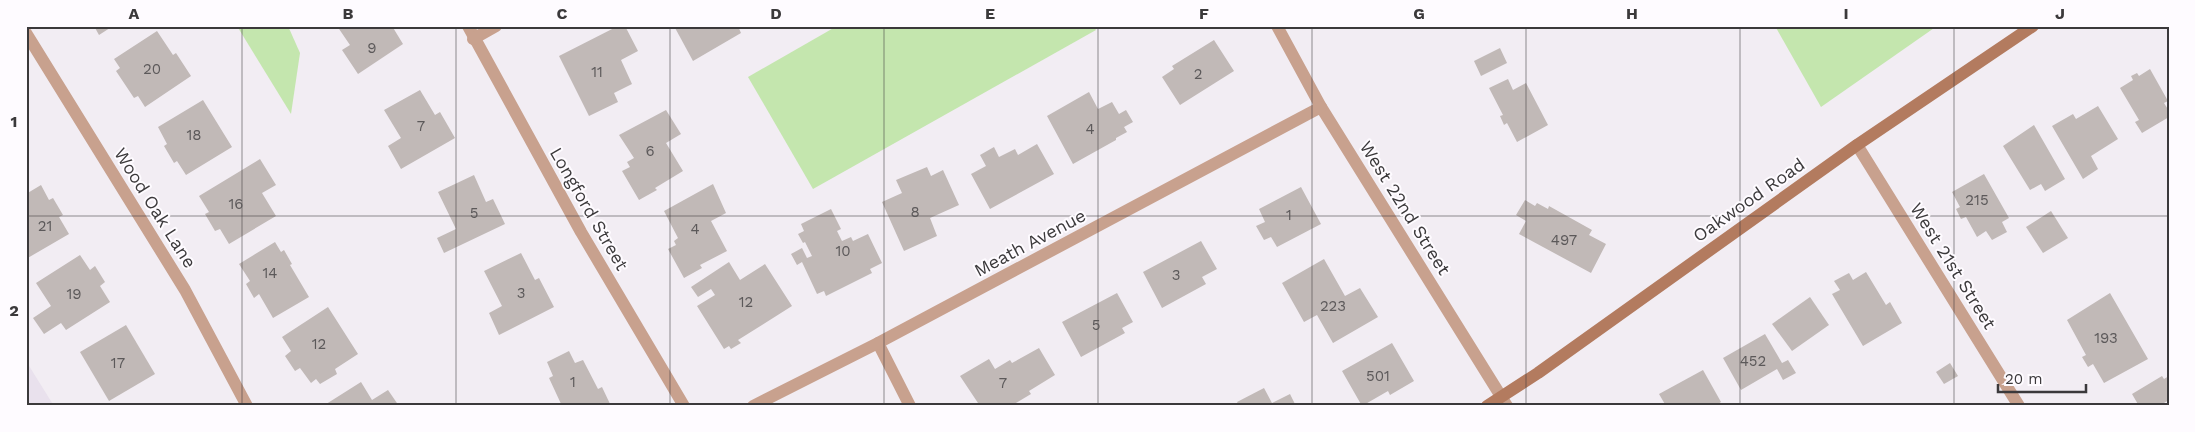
<svg xmlns="http://www.w3.org/2000/svg" width="2195" height="432" font-family="'Work Sans',sans-serif">
<style>
.built{fill:#e9e1ed}
.green{fill:#c4e6ae}
.building{fill:#c1b9b7}
.lines{fill:none;stroke-linecap:round;stroke-linejoin:round}
.minor{stroke:#c8a18e;stroke-width:12}
.secondary{stroke:#b37b5f;stroke-width:12}
.grid{fill:none;stroke:#3b393b;stroke-width:1;stroke-opacity:0.55}
.labels{text-anchor:middle;stroke-width:4;stroke-linejoin:round;paint-order:stroke}
.number-label{font-size:15px;fill:#5c595a}
.street-label{font-size:18px;fill:#3b393b;stroke:#fefbff}
.neatline{fill:none;stroke:#3b393b;stroke-width:2}
.grid-label{font-size:16px;text-anchor:middle;font-weight:bold;fill:#3b393b}
</style>
<rect width="100%" height="100%" fill="#f2edf3"/>
<path class="built" d="M26,361L54,406H26Z"/>
<g class="green">
<path d="M237,26H288L300,53L291,114Z"/>
<path d="M837,26H1093L1096,30L813,189L748,77Z"/>
<path d="M1775,26H1937L1821,107Z"/>
</g>
<g class="building">
<path d="M94,26H113L99,35Z"/>
<path d="M337,26H392L403,44L358,74L342,50L350,45Z"/>
<path d="M618,26H625L638,51L621,60L632,84L614,93L618,102L589,116L559,56Z"/>
<path d="M674,26H738L741,33L693,61Z"/>
<path d="M157,31L173,55L176,53L191,76L145,107L138,96L134,98L116,71L120,68L114,59Z"/>
<path d="M1214,40L1234,71L1180,105L1162,77L1174,69L1172,66Z"/>
<path d="M1500,48L1507,63L1481,76L1474,61Z"/>
<path d="M2150,69L2168,101L2164,103L2169,111V117L2142,133L2135,122L2139,120L2120,88L2133,80L2131,76L2137,73L2139,76Z"/>
<path d="M1508,79L1513,90L1526,83L1548,125L1517,142L1507,123L1504,125L1500,116L1503,115L1489,88Z"/>
<path d="M420,90L435,115L440,112L455,138L401,169L388,146L401,138L384,110Z"/>
<path d="M1089,92L1098,109L1112,102L1119,114L1126,110L1133,122L1124,127L1127,132L1116,138V140L1073,164L1047,116Z"/>
<path d="M203,100L232,147L186,175L177,161L174,163L164,146L167,144L158,127Z"/>
<path d="M2098,106L2118,139L2091,156L2098,169L2083,179L2052,126L2073,114L2076,119Z"/>
<path d="M666,110L681,134L666,143L683,171L655,188L657,190L639,200L622,171L630,167L627,162L634,158L619,135Z"/>
<path d="M2034,125L2065,179L2045,191L2041,184L2030,190L2003,146Z"/>
<path d="M1037,144L1054,174L990,209L971,174L986,166L980,155L994,147L999,157L1015,149L1018,155Z"/>
<path d="M260,159L276,185L262,193L276,216L229,244L220,229L215,231L205,214L209,212L199,196Z"/>
<path d="M927,167L931,176L943,170L959,205L930,218L937,236L904,251L882,202L902,193L896,180Z"/>
<path d="M1984,174L2009,218L2002,222L2007,232L1992,240L1986,231L1977,237L1966,217L1961,219L1956,209L1960,207L1952,192Z"/>
<path d="M474,175L486,202L493,199L505,224L444,253L437,238L456,229L438,192Z"/>
<path d="M713,184L726,213L711,221L727,251L700,265L702,268L684,278L668,249L676,245L674,241L678,238L664,211Z"/>
<path d="M41,185L49,200L53,198L63,215L59,217L69,234L26,259V194Z"/>
<path d="M1301,187L1321,224L1277,247L1271,237L1264,240L1256,226L1265,222L1259,209Z"/>
<path d="M1525,200L1535,206L1537,203L1548,209L1549,206L1592,230L1589,235L1606,244L1591,273L1519,234L1526,221L1516,215Z"/>
<path d="M831,209L841,229L837,231L842,241L851,237L853,241L868,234L882,263L870,269L872,273L826,296L824,291L817,294L802,262L797,265L791,254L802,248L807,258L812,256L805,242L803,243L798,234L804,231L801,224Z"/>
<path d="M2051,211L2068,238L2043,253L2026,227Z"/>
<path d="M1201,241L1217,269L1202,277L1206,284L1162,308L1143,272Z"/>
<path d="M275,242L281,252L284,250L292,264L290,265L309,297L273,318L259,294L254,298L246,284L250,281L239,264Z"/>
<path d="M521,253L535,280L539,278L554,307L499,335L489,313L502,306L484,271Z"/>
<path d="M80,255L90,270L95,266L105,282L100,286L110,302L66,330L61,323L44,334L33,318L51,306L36,283Z"/>
<path d="M1324,259L1345,296L1360,288L1378,317L1333,343L1317,315L1304,322L1282,283Z"/>
<path d="M729,262L740,280L765,264L792,306L738,340L741,343L731,349L729,346L724,349L697,306L715,295L711,289L698,297L691,287Z"/>
<path d="M1866,272L1886,305L1890,302L1902,323L1863,346L1832,294L1840,290L1834,281L1849,273L1853,280Z"/>
<path d="M1117,293L1133,322L1122,328L1125,333L1081,357L1062,322Z"/>
<path d="M2110,293L2148,359L2104,383L2093,364L2088,367L2082,357L2086,355L2067,320Z"/>
<path d="M1810,297L1829,325L1792,351L1772,324Z"/>
<path d="M328,307L358,354L335,369L337,374L320,384L316,379L311,383L300,368L295,371L285,356L291,351L282,337Z"/>
<path d="M126,325L155,374L109,401L80,352Z"/>
<path d="M1765,334L1782,363L1788,360L1796,373L1783,380L1777,369L1741,390L1723,358Z"/>
<path d="M1392,343L1414,381L1390,395L1388,391L1362,406L1342,371Z"/>
<path d="M1039,348L1055,375L1029,391L1031,394L1011,406H980L960,376L989,359L995,369L1010,360L1012,363Z"/>
<path d="M569,351L575,363L583,360L598,389L602,387L611,406H562L549,378L553,376L547,362Z"/>
<path d="M1950,363L1958,376L1944,384L1936,372Z"/>
<path d="M1703,370L1721,402L1715,406H1666L1659,394Z"/>
<path d="M2162,376L2164,379L2169,376V400L2159,406H2139L2132,394Z"/>
<path d="M361,382L372,400L388,390L399,406H323Z"/>
<path d="M1264,388L1272,403L1290,394L1296,406H1239L1237,402Z"/>
</g>
<g class="lines">
<g class="minor">
<path d="M468,26L581,232L684,406"/>
<path d="M1277,26L1321,107L1507,406"/>
<path d="M26,33L185,290L247,406"/>
<path d="M473,39L496,26"/>
<path d="M1857,145L2019,406"/>
<path d="M878,343L910,406"/>
<path d="M753,406L878,343L1321,107"/>
</g>
<path class="secondary" d="M1487,406L1538,373L1857,145L2033,26"/>
</g>
<path class="grid" d="M242,26V406M456,26V406M670,26V406M884,26V406M1098,26V406M1312,26V406M1526,26V406M1740,26V406M1954,26V406M26,216H2169"/>
<g class="labels">
<g class="number-label">
<text x="372" y="53">9</text>
<text x="152" y="74">20</text>
<text x="597" y="77">11</text>
<text x="1198" y="79">2</text>
<text x="421" y="131">7</text>
<text x="1090" y="134">4</text>
<text x="194" y="140">18</text>
<text x="650" y="156">6</text>
<text x="1977" y="205">215</text>
<text x="236" y="209">16</text>
<text x="915" y="217">8</text>
<text x="474" y="218">5</text>
<text x="1289" y="220">1</text>
<text x="45" y="231">21</text>
<text x="695" y="234">4</text>
<text x="1564" y="245">497</text>
<text x="843" y="256">10</text>
<text x="270" y="278">14</text>
<text x="1176" y="280">3</text>
<text x="521" y="298">3</text>
<text x="74" y="299">19</text>
<text x="746" y="307">12</text>
<text x="1333" y="311">223</text>
<text x="1096" y="330">5</text>
<text x="2106" y="343">193</text>
<text x="319" y="349">12</text>
<text x="1753" y="366">452</text>
<text x="118" y="368">17</text>
<text x="1378" y="381">501</text>
<text x="573" y="387">1</text>
<text x="1003" y="388">7</text>
</g>
<g class="street-label">
<text transform="translate(1749 200) rotate(-35)" y="6">Oakwood Road</text>
<text transform="translate(155 208) rotate(58)" y="6">Wood Oak Lane</text>
<text transform="translate(1405 208) rotate(58)" y="6">West 22nd Street</text>
<text transform="translate(589 209) rotate(60)" y="6">Longford Street</text>
<text transform="translate(1030 243) rotate(-28)" y="6">Meath Avenue</text>
<text transform="translate(1953 266) rotate(58)" y="6">West 21st Street</text>
</g>
</g>
<rect width="2195" height="432" fill="none" stroke="#fefbff" stroke-width="55"/>
<path d="M1998 384v8h88v-8" fill="none" stroke="#3b393b" stroke-width="2.5"/>
<text x="2005" y="384" font-size="15" fill="#3b393b" stroke="#fefbff" stroke-width="4" paint-order="stroke">20 m</text>
<rect x="28" y="28" width="2140" height="376" class="neatline"/>
<g class="grid-label">
<text x="134" y="19">A</text>
<text x="348" y="19">B</text>
<text x="562" y="19">C</text>
<text x="776" y="19">D</text>
<text x="990" y="19">E</text>
<text x="1204" y="19">F</text>
<text x="1419" y="19">G</text>
<text x="1632" y="19">H</text>
<text x="1846" y="19">I</text>
<text x="2060" y="19">J</text>
<text x="14" y="127">1</text>
<text x="14" y="316">2</text>
</g>
</svg>
